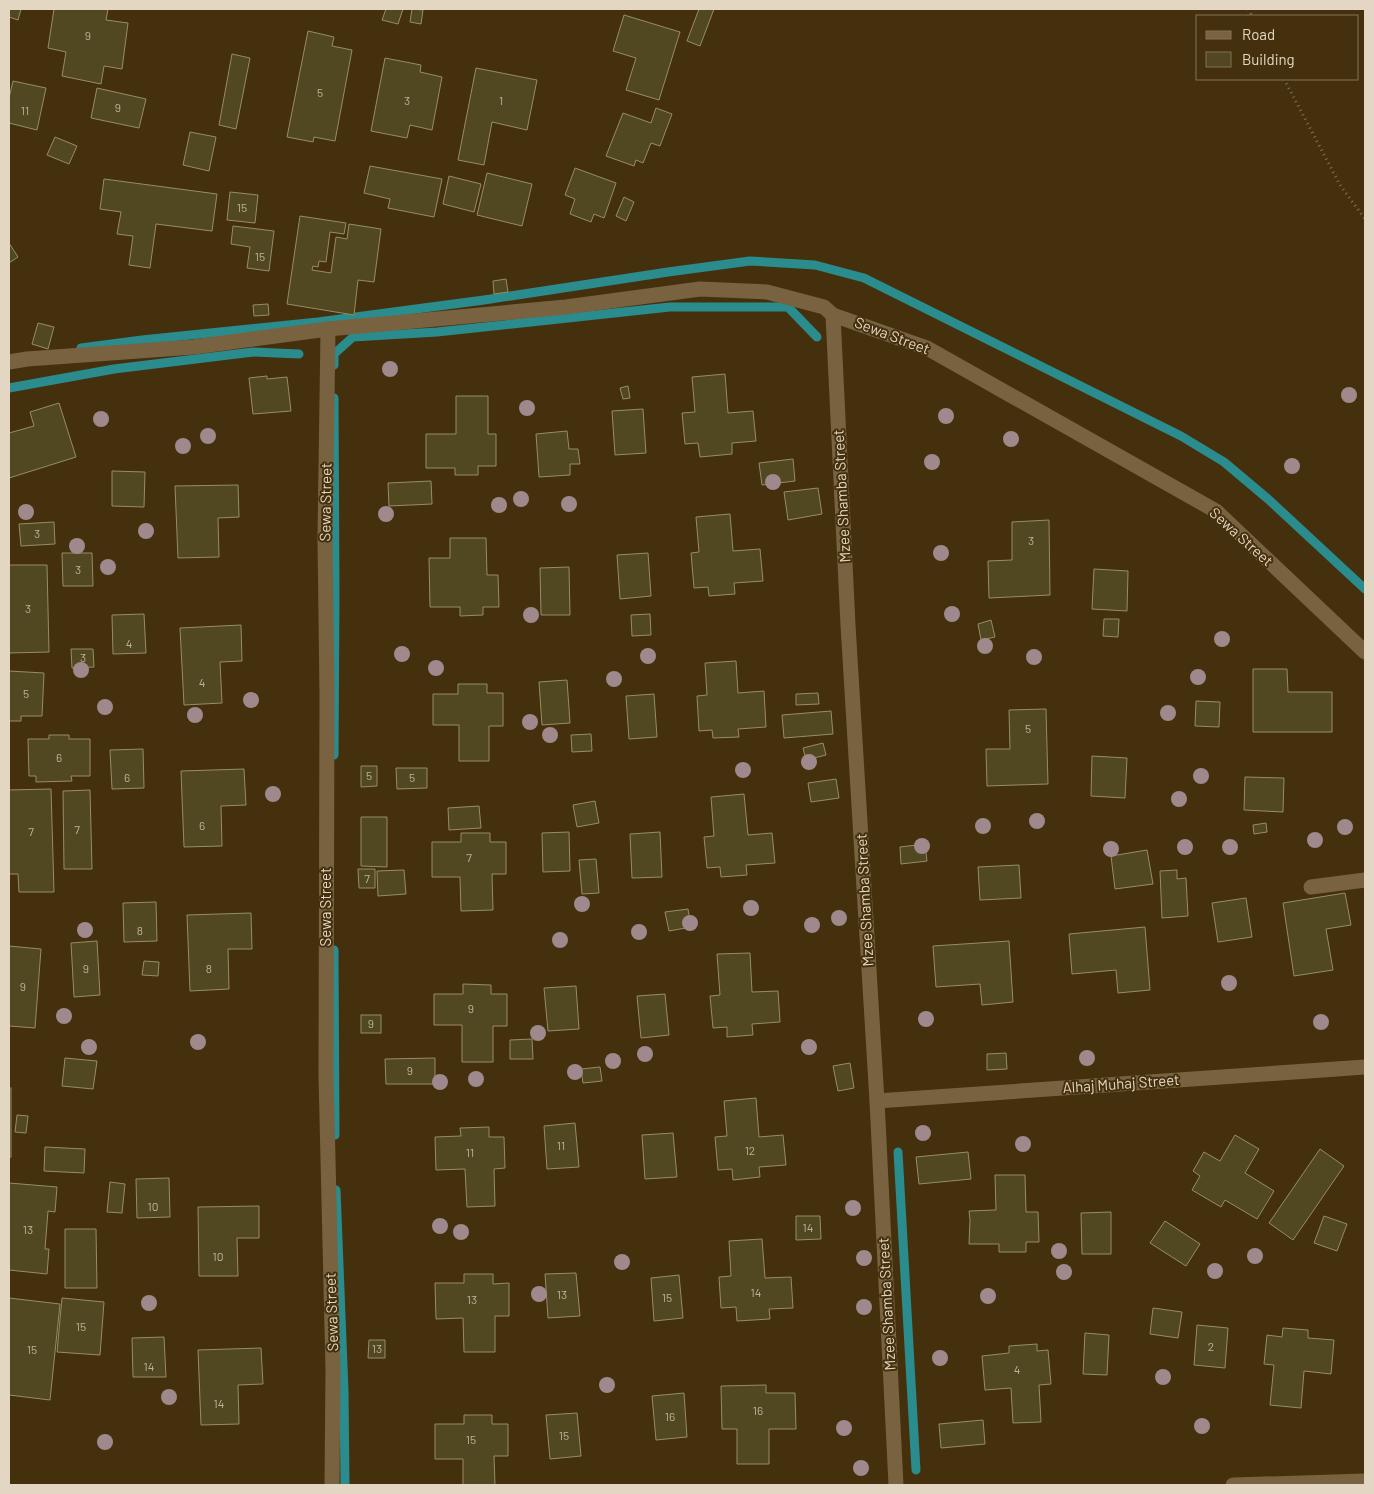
<svg xmlns="http://www.w3.org/2000/svg" width="1374" height="1494" font-family="Barlow,sans-serif">
<style>
.lines{fill:none;stroke-linecap:round;stroke-linejoin:round}
.stream{stroke:#2a8c8d;stroke-width:9}
.building{fill:#514721;stroke:#978d65}
.path{stroke:#847255;stroke-width:3;stroke-dasharray:1 4;stroke-linecap:butt}
.street{stroke:#796240;stroke-width:15}
.tree{fill:#a0898d}
.labels{text-anchor:middle;stroke-width:4;stroke-linejoin:round;paint-order:stroke}
.number-label{font-size:12px;fill:#beb29a}
.street-label{font-size:15px;fill:#e3d6c3;stroke:#45300d}
</style>
<rect width="100%" height="100%" fill="#45300d"/>
<g class="lines">
<g class="stream">
<path d="M81,348L142,340L318,322L484,300L668,272L750,261L815,265L864,278L1181,436L1224,462L1268,499L1365,589"/>
<path d="M334,365V354L353,337L437,332L670,307H788L817,337"/>
<path d="M9,388L114,369L253,352L299,354"/>
<path d="M334,755L335,593L334,398"/>
<path d="M334,950L335,1135"/>
<path d="M898,1152L916,1470"/>
<path d="M336,1190L344,1391L345,1485"/>
</g>
</g>
<g class="building">
<path d="M9,9H21L18,20L9,17Z"/>
<path d="M54,9H108L106,20L128,23L122,69L104,66L101,84L62,76L66,52L48,48Z"/>
<path d="M386,9H403L398,24L382,20Z"/>
<path d="M412,9L423,10L421,24L410,22Z"/>
<path d="M699,9H714L700,46L687,41Z"/>
<path d="M624,15L680,32L659,100L626,90L636,58L613,51Z"/>
<path d="M308,31L334,37L332,46L352,50L335,141L314,137L313,142L287,137Z"/>
<path d="M232,54L250,58L236,129L219,125Z"/>
<path d="M385,58L421,65L420,72L442,77L432,130L410,125L407,138L371,131Z"/>
<path d="M476,68L537,80L527,130L492,122L484,165L458,160Z"/>
<path d="M13,81L46,88L37,130L9,123V98Z"/>
<path d="M97,88L146,99L139,128L91,118Z"/>
<path d="M656,108L672,114L660,146L651,143L643,163L636,160L634,166L606,156L623,113L651,123Z"/>
<path d="M190,132L216,137L209,171L183,165Z"/>
<path d="M55,137L77,146L69,164L47,155Z"/>
<path d="M370,166L442,179L434,217L388,208L390,199L364,193Z"/>
<path d="M575,168L616,183L604,218L594,214L591,222L570,214L575,199L565,195Z"/>
<path d="M487,173L532,184L522,226L477,215Z"/>
<path d="M449,176L481,184L474,212L443,204Z"/>
<path d="M104,179L217,194L212,231L156,224L150,268L129,265L133,236L117,234L121,212L100,209Z"/>
<path d="M230,192L258,195L255,223L227,220Z"/>
<path d="M624,197L634,202L626,221L616,216Z"/>
<path d="M300,216L346,223L344,234L330,232L326,262L319,261L318,267L313,266L312,270L331,273L336,237L347,239L349,224L381,229L374,282L358,280L354,315L287,304Z"/>
<path d="M233,226L274,231L269,271L247,268L250,247L231,244Z"/>
<path d="M9,243L18,257L9,263Z"/>
<path d="M506,279L508,292L494,294L493,281Z"/>
<path d="M268,304L269,315L254,316L253,305Z"/>
<path d="M38,323L54,327L48,349L32,344Z"/>
<path d="M725,374L728,413L753,411L756,441L732,443V454L700,457L698,443L685,444L682,413L695,412L692,377Z"/>
<path d="M267,376V379L287,377L291,411L253,414L249,378Z"/>
<path d="M628,386L630,398L623,399L620,388Z"/>
<path d="M456,396H488V434H496V466H478V475H455V468H426V434H456Z"/>
<path d="M59,403L76,457L9,478V433L34,426L30,412Z"/>
<path d="M643,409L646,453L615,455L612,411Z"/>
<path d="M567,431L569,449H578L580,464H570V475L539,477L536,434Z"/>
<path d="M793,459L795,481L762,485L759,463Z"/>
<path d="M112,471L145,472L144,507L112,506Z"/>
<path d="M431,481L432,504L389,506L388,483Z"/>
<path d="M238,485L239,517L218,518L219,557L178,558L175,486Z"/>
<path d="M818,488L822,514L788,520L784,492Z"/>
<path d="M730,514L733,551L760,549L763,581L734,583L735,594L709,596L708,587L694,588L691,553L699,552L696,517Z"/>
<path d="M1049,520L1050,595L989,598L988,561L1012,560V522Z"/>
<path d="M54,522L55,544L21,546L19,524Z"/>
<path d="M450,538H486L487,575H498L499,607H483V615L460,616V607H430L429,558H450Z"/>
<path d="M62,553H92L93,586H63Z"/>
<path d="M648,553L651,596L620,599L617,555Z"/>
<path d="M9,565H47L49,652L9,653Z"/>
<path d="M569,567L570,615H541L540,568Z"/>
<path d="M1094,569L1128,571L1127,611L1092,609Z"/>
<path d="M144,614L146,653L113,654L112,615Z"/>
<path d="M650,614L651,635L632,636L631,615Z"/>
<path d="M1104,619H1119L1118,637L1103,636Z"/>
<path d="M991,620L995,637L981,640L978,624Z"/>
<path d="M241,625L242,661L220,662L222,703L184,705L180,628Z"/>
<path d="M71,649H93L94,667L72,668Z"/>
<path d="M736,661L738,693L764,691L766,727L738,729L739,737L713,738L712,730L699,731L697,696L707,695L705,663Z"/>
<path d="M1253,669H1287L1288,692H1332V732H1253Z"/>
<path d="M9,671L44,673L42,716H21V721H9Z"/>
<path d="M567,680L570,723L542,725L539,682Z"/>
<path d="M458,684H487V693H503V726H489V761H459V725H433V694H458Z"/>
<path d="M818,693L819,704L796,705V694Z"/>
<path d="M654,694L657,737L629,739L626,696Z"/>
<path d="M1196,701L1220,702L1219,727L1195,726Z"/>
<path d="M1046,709L1048,784L987,786L986,749H1010L1009,710Z"/>
<path d="M831,711L833,734L784,738L782,715Z"/>
<path d="M591,734L592,751L572,752L571,735Z"/>
<path d="M49,735H69V739H90V776H71L72,781L36,782V776H29L28,739H49Z"/>
<path d="M823,743L826,755L806,760L803,748Z"/>
<path d="M143,749L144,788L112,789L110,750Z"/>
<path d="M1092,756L1127,758L1125,798L1091,796Z"/>
<path d="M361,766H377V786L361,787Z"/>
<path d="M396,768H427V788L397,789Z"/>
<path d="M244,769L246,805L221,806L222,846L184,847L181,771Z"/>
<path d="M1245,777L1284,778L1283,812L1244,810Z"/>
<path d="M836,779L839,798L811,802L808,783Z"/>
<path d="M51,789L54,892H19L18,874H9V790Z"/>
<path d="M90,790L92,869H64L63,791Z"/>
<path d="M744,794L748,835L772,833L775,863L746,865L747,875L721,877L720,867L707,868L704,837L714,836L711,797Z"/>
<path d="M595,801L599,823L577,827L573,805Z"/>
<path d="M479,806L481,828L449,830L448,808Z"/>
<path d="M361,817H387V867L361,866Z"/>
<path d="M1266,823L1267,832L1254,834L1253,825Z"/>
<path d="M569,832L570,871L543,872L542,833Z"/>
<path d="M660,832L662,877L632,878L630,834Z"/>
<path d="M461,833H490V842H506V874H492L493,910L461,911L460,877H432V842H461Z"/>
<path d="M925,844L927,861L901,864L900,847Z"/>
<path d="M1147,850L1153,884L1115,889L1111,856Z"/>
<path d="M596,859L599,893L582,894L579,860Z"/>
<path d="M1019,865L1021,898L980,900L978,867Z"/>
<path d="M358,869H375V888H359Z"/>
<path d="M404,870L406,894L378,896L377,871Z"/>
<path d="M1177,870V879L1186,878L1188,916L1162,918L1160,871Z"/>
<path d="M1345,893L1351,925L1326,929L1333,970L1294,976L1283,903Z"/>
<path d="M1246,898L1252,937L1218,942L1212,903Z"/>
<path d="M156,902L157,941L124,942L123,903Z"/>
<path d="M688,909L691,927L669,931L665,912Z"/>
<path d="M251,913L252,949H228L229,989L190,991L187,915Z"/>
<path d="M1145,927L1150,990L1118,993L1116,970L1072,974L1069,934Z"/>
<path d="M97,941L100,995L74,997L71,943Z"/>
<path d="M1009,941L1013,1002L982,1005L980,984L936,987L933,946Z"/>
<path d="M9,946L41,949L35,1028L9,1026Z"/>
<path d="M750,953L752,992L778,991L780,1022L752,1024L753,1035L727,1037V1027L713,1028L710,996L720,995L717,954Z"/>
<path d="M144,961L159,962L158,976L142,975Z"/>
<path d="M463,984L491,985V994H507V1026H493V1062H462V1025H434V994H463Z"/>
<path d="M576,986L579,1029L548,1031L544,988Z"/>
<path d="M665,994L669,1035L641,1038L637,996Z"/>
<rect x="361" y="1015" width="20" height="18"/>
<path d="M532,1039L533,1059H510V1040Z"/>
<path d="M1006,1053L1007,1069L987,1070V1054Z"/>
<path d="M65,1058L97,1061L93,1089L62,1086Z"/>
<path d="M435,1058V1084H386L385,1059Z"/>
<path d="M850,1063L854,1088L838,1091L833,1066Z"/>
<path d="M600,1067L602,1081L583,1083L581,1069Z"/>
<rect x="9" y="1088" width="2" height="69"/>
<path d="M756,1098L759,1137L783,1135L786,1165L759,1167L760,1177L733,1180L732,1169L718,1170L715,1137L727,1136L724,1101Z"/>
<path d="M17,1115L28,1116L26,1133L15,1132Z"/>
<path d="M575,1123L579,1167L547,1169L544,1126Z"/>
<path d="M489,1127V1137H504L505,1168L494,1169L495,1206L467,1207L465,1169L436,1170L435,1137L461,1136L460,1128Z"/>
<path d="M673,1133L677,1177L645,1179L642,1135Z"/>
<path d="M1235,1135L1259,1149L1245,1173L1274,1191L1257,1219L1225,1200L1221,1207L1192,1190L1200,1176L1193,1171L1204,1152L1220,1161Z"/>
<path d="M45,1147L85,1149L84,1173L44,1171Z"/>
<path d="M1320,1149L1344,1166L1293,1240L1269,1223Z"/>
<path d="M968,1152L971,1179L919,1184L916,1157Z"/>
<path d="M995,1175H1025L1026,1212H1038L1039,1242H1026V1252H999V1244H969L970,1220L969,1211L996,1210Z"/>
<path d="M169,1178L170,1217L137,1218L136,1179Z"/>
<path d="M110,1182L125,1184L122,1213L107,1212Z"/>
<path d="M9,1183L57,1187L55,1212L48,1211L45,1249H49L47,1274L9,1270Z"/>
<path d="M259,1206V1238H237L238,1276H199L198,1207Z"/>
<path d="M1111,1212V1254H1082L1081,1213Z"/>
<path d="M796,1216H820L821,1239L796,1240Z"/>
<path d="M1324,1216L1347,1224L1337,1251L1314,1243Z"/>
<path d="M1165,1221L1200,1244L1186,1266L1150,1243Z"/>
<path d="M65,1229H96L97,1288H65Z"/>
<path d="M762,1239L765,1278L791,1277L793,1308L769,1309L770,1319L737,1321L736,1307L721,1308L719,1277L731,1276L729,1241Z"/>
<path d="M576,1273L580,1316L548,1318L545,1274Z"/>
<path d="M464,1274H493V1284L509,1283V1316H495V1352H464L463,1318L436,1319L435,1283H464Z"/>
<path d="M679,1275L683,1318L654,1321L651,1278Z"/>
<path d="M9,1298L60,1304L50,1400L9,1395Z"/>
<path d="M62,1298L104,1302L100,1355L57,1352Z"/>
<path d="M1153,1308L1182,1312L1178,1338L1150,1334Z"/>
<path d="M1197,1325L1228,1328L1225,1368L1194,1365Z"/>
<path d="M1283,1328L1308,1330V1338L1334,1340L1331,1374L1304,1371L1301,1408L1270,1405L1274,1365L1264,1364L1267,1335L1282,1337Z"/>
<path d="M1085,1333L1109,1335L1107,1375L1083,1374Z"/>
<path d="M164,1337L166,1377H133L132,1338Z"/>
<path d="M369,1340H385V1358H368Z"/>
<path d="M1037,1344V1351L1048,1350L1051,1384L1039,1385L1041,1422L1013,1423L1011,1388L985,1390L982,1356L1009,1353V1346Z"/>
<path d="M261,1348L263,1384L238,1385L239,1424L201,1425L198,1350Z"/>
<path d="M766,1385V1393H795L796,1429H769V1464H737V1429H722L721,1386Z"/>
<path d="M684,1393L687,1437L656,1440L652,1396Z"/>
<path d="M577,1413L581,1456L550,1459L546,1415Z"/>
<path d="M464,1415H492V1424H508V1456H494L495,1485H463V1459H435V1424H464Z"/>
<path d="M983,1420L985,1444L941,1448L939,1424Z"/>
</g>
<g class="lines">
<g class="path">
<path d="M1248,9L1252,16"/>
<path d="M1284,79L1340,185L1365,219"/>
</g>
<g class="street">
<path d="M833,315L848,625L877,1101L896,1485"/>
<path d="M9,362L27,359L194,347L328,329"/>
<path d="M1311,887L1365,880"/>
<path d="M877,1101L1365,1067"/>
<path d="M332,1485L333,1369L326,1075L327,695L325,539L328,329L566,307L700,289L767,292L824,307L833,315L927,348L1216,511L1365,652"/>
<path d="M1233,1485L1365,1481"/>
</g>
</g>
<g class="tree">
<circle cx="390" cy="369" r="8"/>
<circle cx="1349" cy="395" r="8"/>
<circle cx="527" cy="408" r="8"/>
<circle cx="946" cy="416" r="8"/>
<circle cx="101" cy="419" r="8"/>
<circle cx="208" cy="436" r="8"/>
<circle cx="1011" cy="439" r="8"/>
<circle cx="183" cy="446" r="8"/>
<circle cx="932" cy="462" r="8"/>
<circle cx="1292" cy="466" r="8"/>
<circle cx="773" cy="482" r="8"/>
<circle cx="521" cy="499" r="8"/>
<circle cx="569" cy="504" r="8"/>
<circle cx="499" cy="505" r="8"/>
<circle cx="26" cy="512" r="8"/>
<circle cx="386" cy="514" r="8"/>
<circle cx="146" cy="531" r="8"/>
<circle cx="77" cy="546" r="8"/>
<circle cx="941" cy="553" r="8"/>
<circle cx="108" cy="567" r="8"/>
<circle cx="952" cy="614" r="8"/>
<circle cx="531" cy="615" r="8"/>
<circle cx="1222" cy="639" r="8"/>
<circle cx="985" cy="646" r="8"/>
<circle cx="402" cy="654" r="8"/>
<circle cx="648" cy="656" r="8"/>
<circle cx="1034" cy="657" r="8"/>
<circle cx="436" cy="668" r="8"/>
<circle cx="81" cy="670" r="8"/>
<circle cx="1198" cy="677" r="8"/>
<circle cx="614" cy="679" r="8"/>
<circle cx="251" cy="700" r="8"/>
<circle cx="105" cy="707" r="8"/>
<circle cx="1168" cy="713" r="8"/>
<circle cx="195" cy="715" r="8"/>
<circle cx="530" cy="722" r="8"/>
<circle cx="550" cy="735" r="8"/>
<circle cx="809" cy="762" r="8"/>
<circle cx="743" cy="770" r="8"/>
<circle cx="1201" cy="776" r="8"/>
<circle cx="273" cy="794" r="8"/>
<circle cx="1179" cy="799" r="8"/>
<circle cx="1037" cy="821" r="8"/>
<circle cx="983" cy="826" r="8"/>
<circle cx="1345" cy="827" r="8"/>
<circle cx="1315" cy="840" r="8"/>
<circle cx="922" cy="846" r="8"/>
<circle cx="1185" cy="847" r="8"/>
<circle cx="1230" cy="847" r="8"/>
<circle cx="1111" cy="849" r="8"/>
<circle cx="582" cy="904" r="8"/>
<circle cx="751" cy="908" r="8"/>
<circle cx="839" cy="918" r="8"/>
<circle cx="690" cy="923" r="8"/>
<circle cx="812" cy="925" r="8"/>
<circle cx="85" cy="930" r="8"/>
<circle cx="639" cy="932" r="8"/>
<circle cx="560" cy="940" r="8"/>
<circle cx="1229" cy="983" r="8"/>
<circle cx="64" cy="1016" r="8"/>
<circle cx="926" cy="1019" r="8"/>
<circle cx="1321" cy="1022" r="8"/>
<circle cx="538" cy="1033" r="8"/>
<circle cx="198" cy="1042" r="8"/>
<circle cx="89" cy="1047" r="8"/>
<circle cx="809" cy="1047" r="8"/>
<circle cx="645" cy="1054" r="8"/>
<circle cx="1087" cy="1058" r="8"/>
<circle cx="613" cy="1061" r="8"/>
<circle cx="575" cy="1072" r="8"/>
<circle cx="476" cy="1079" r="8"/>
<circle cx="440" cy="1082" r="8"/>
<circle cx="923" cy="1133" r="8"/>
<circle cx="1023" cy="1144" r="8"/>
<circle cx="853" cy="1208" r="8"/>
<circle cx="440" cy="1226" r="8"/>
<circle cx="461" cy="1232" r="8"/>
<circle cx="1059" cy="1251" r="8"/>
<circle cx="1255" cy="1256" r="8"/>
<circle cx="864" cy="1258" r="8"/>
<circle cx="622" cy="1262" r="8"/>
<circle cx="1215" cy="1271" r="8"/>
<circle cx="1064" cy="1272" r="8"/>
<circle cx="539" cy="1294" r="8"/>
<circle cx="988" cy="1296" r="8"/>
<circle cx="149" cy="1303" r="8"/>
<circle cx="864" cy="1307" r="8"/>
<circle cx="940" cy="1358" r="8"/>
<circle cx="1163" cy="1377" r="8"/>
<circle cx="607" cy="1385" r="8"/>
<circle cx="169" cy="1397" r="8"/>
<circle cx="1202" cy="1426" r="8"/>
<circle cx="844" cy="1428" r="8"/>
<circle cx="105" cy="1442" r="8"/>
<circle cx="861" cy="1468" r="8"/>
</g>
<g class="labels">
<g class="number-label">
<text x="88" y="40">9</text>
<text x="320" y="97">5</text>
<text x="407" y="105">3</text>
<text x="501" y="105">1</text>
<text x="118" y="112">9</text>
<text x="25" y="115">11</text>
<text x="242" y="212">15</text>
<text x="260" y="261">15</text>
<text x="37" y="538">3</text>
<text x="1031" y="545">3</text>
<text x="78" y="574">3</text>
<text x="28" y="613">3</text>
<text x="129" y="648">4</text>
<text x="83" y="662">3</text>
<text x="202" y="687">4</text>
<text x="26" y="698">5</text>
<text x="1028" y="733">5</text>
<text x="59" y="762">6</text>
<text x="369" y="780">5</text>
<text x="127" y="782">6</text>
<text x="412" y="782">5</text>
<text x="202" y="830">6</text>
<text x="77" y="834">7</text>
<text x="31" y="836">7</text>
<text x="469" y="862">7</text>
<text x="367" y="883">7</text>
<text x="140" y="935">8</text>
<text x="86" y="973">9</text>
<text x="209" y="973">8</text>
<text x="23" y="991">9</text>
<text x="471" y="1013">9</text>
<text x="371" y="1028">9</text>
<text x="410" y="1075">9</text>
<text x="561" y="1150">11</text>
<text x="750" y="1155">12</text>
<text x="470" y="1157">11</text>
<text x="153" y="1211">10</text>
<text x="808" y="1232">14</text>
<text x="28" y="1234">13</text>
<text x="218" y="1261">10</text>
<text x="756" y="1297">14</text>
<text x="562" y="1299">13</text>
<text x="667" y="1302">15</text>
<text x="472" y="1304">13</text>
<text x="81" y="1331">15</text>
<text x="1211" y="1351">2</text>
<text x="377" y="1353">13</text>
<text x="32" y="1354">15</text>
<text x="149" y="1371">14</text>
<text x="1017" y="1374">4</text>
<text x="219" y="1408">14</text>
<text x="758" y="1415">16</text>
<text x="670" y="1421">16</text>
<text x="564" y="1440">15</text>
<text x="471" y="1444">15</text>
</g>
<g class="street-label">
<text transform="translate(892 336) rotate(21)" y="5">Sewa Street</text>
<text transform="translate(842 496) rotate(-93)" y="5">Mzee Shamba Street</text>
<text transform="translate(326 502) rotate(-89)" y="5">Sewa Street</text>
<text transform="translate(1241 537) rotate(42)" y="5">Sewa Street</text>
<text transform="translate(865 900) rotate(-93)" y="5">Mzee Shamba Street</text>
<text transform="translate(326 907) rotate(-90)" y="5">Sewa Street</text>
<text transform="translate(1121 1084) rotate(-4)" y="5">Alhaj Muhaj Street</text>
<text transform="translate(887 1304) rotate(-93)" y="5">Mzee Shamba Street</text>
<text transform="translate(332 1312) rotate(-92)" y="5">Sewa Street</text>
</g>
</g>
<rect width="1374" height="1494" fill="none" stroke="#e3d6c3" stroke-width="20"/>
<rect x="1196" y="15" width="162" height="65" fill="#45300d" stroke="#847256"/>
<rect x="1206" y="31" width="25" height="8" fill="#796240" stroke="#847256"/>
<text x="1242" y="40" font-size="15" fill="#e3d6c3">Road</text>
<rect x="1206" y="52" width="25" height="15" fill="#514721" stroke="#847256"/>
<text x="1242" y="65" font-size="15" fill="#e3d6c3">Building</text>
</svg>
